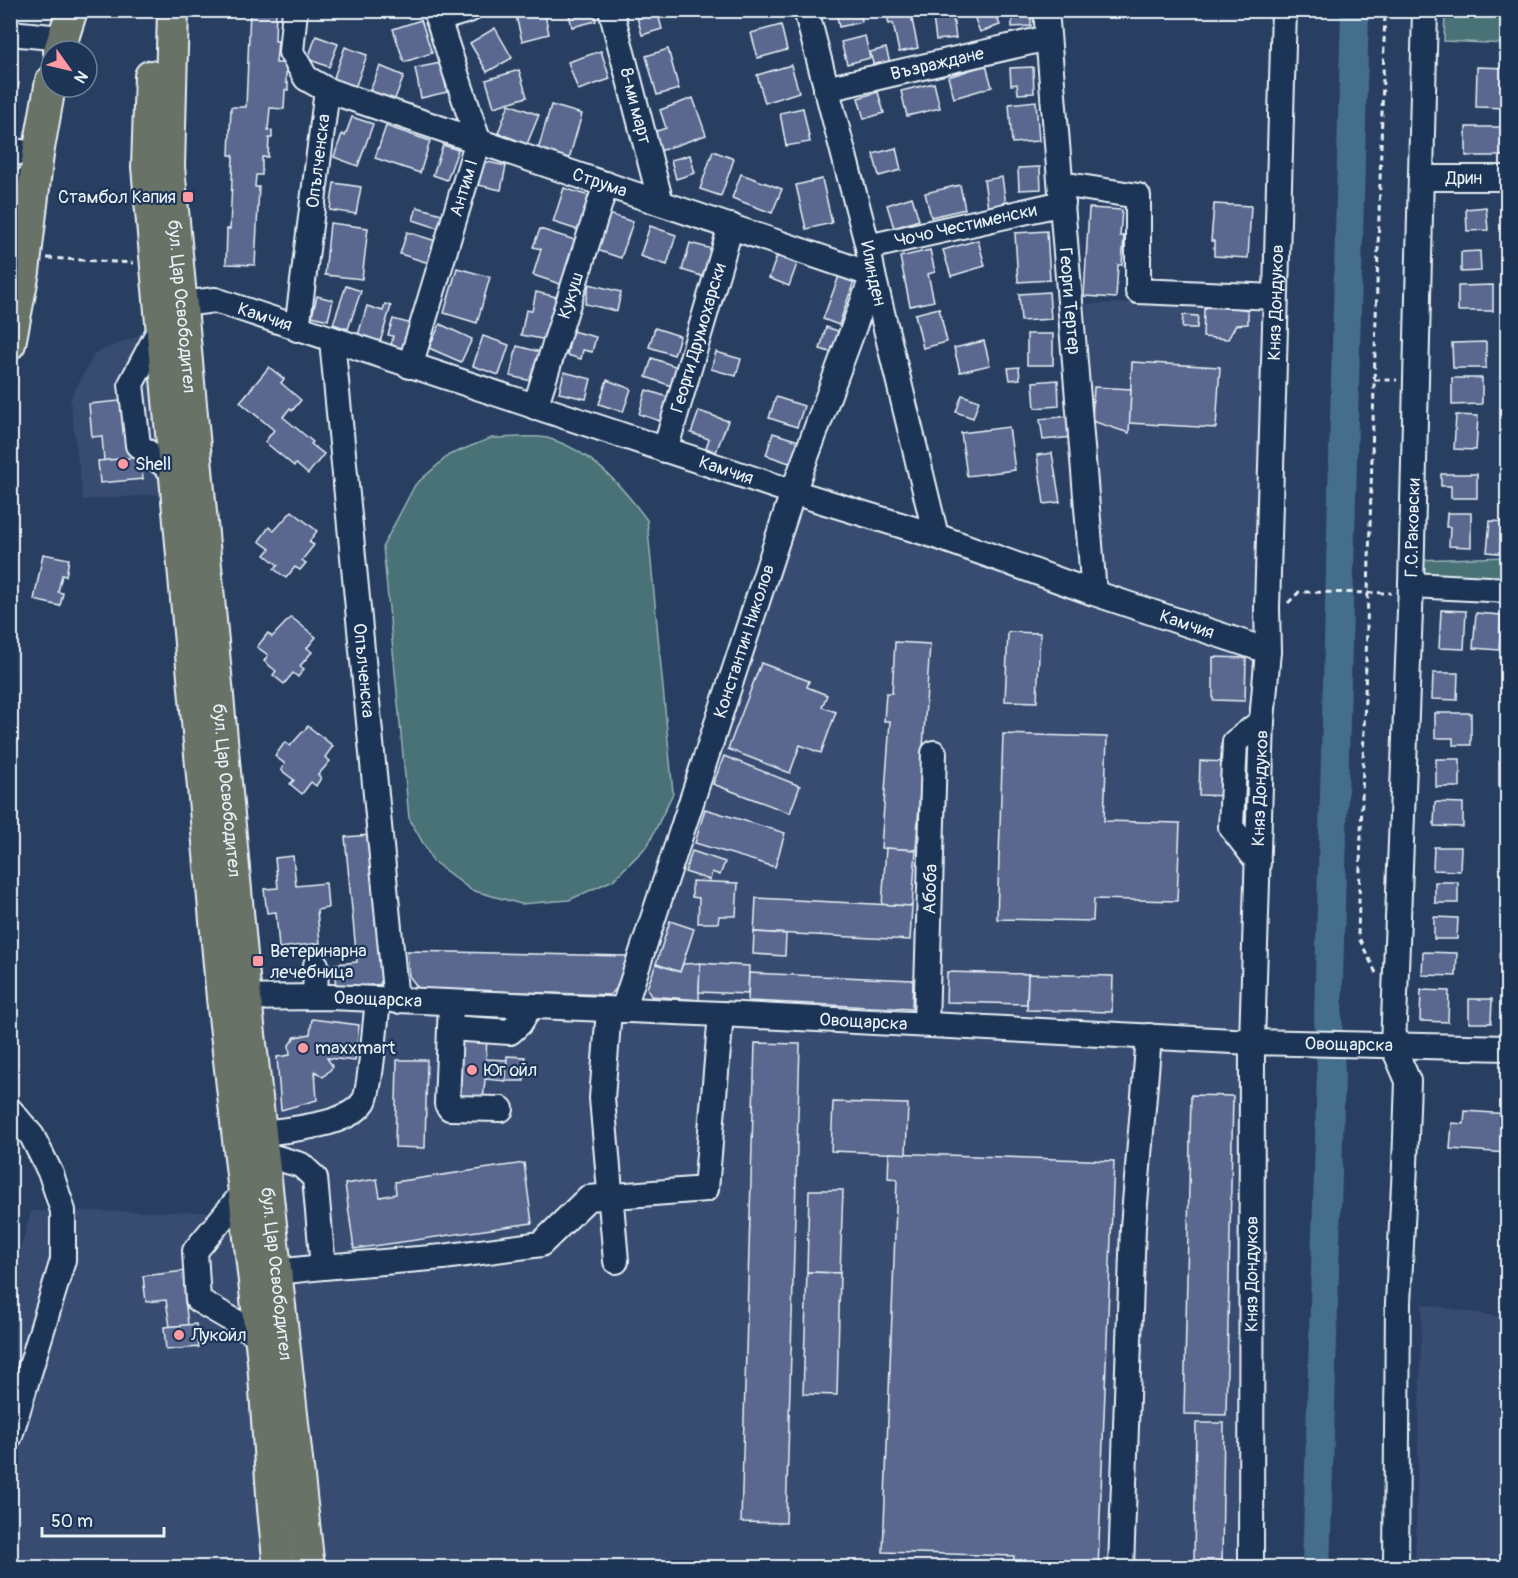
<svg xmlns="http://www.w3.org/2000/svg" width="1518" height="1578" font-family="Pangolin,sans-serif">
<style>
.built{fill:#384b70}
.green{fill:#497276;stroke:#98b2b7;stroke-width:1.5}
.lines{fill:none;stroke-linecap:round;stroke-linejoin:round}
.river{stroke:#446e8c;stroke-width:28}
.building{fill:#5a6890;stroke:#e8f1f8;stroke-width:1.5}
.minor-casing{stroke:#e8f1f8;stroke-width:28}
.major-casing{stroke:#e8f1f8;stroke-width:34}
.path{stroke:#e8f1f8;stroke-width:3;stroke-dasharray:6 4.5;stroke-linecap:butt}
.minor{stroke:#1d3557;stroke-width:24}
.major{stroke:#697266;stroke-width:30}
.poi-dot{fill:#ff9aa2;stroke:#1d3557;stroke-width:2}
.labels{text-anchor:middle;stroke-width:4.5;stroke-linejoin:round;paint-order:stroke}
.street-label{font-size:18px;fill:#e8f1f8;stroke:#1d3557}
.poi-label{font-size:18px;fill:#e8f1f8;stroke:#1d3557;text-anchor:start}
</style>
<rect width="100%" height="100%" fill="#293f62"/>
<filter id="ink" filterUnits="userSpaceOnUse"><feTurbulence type="fractalNoise" baseFrequency=".0167" numOctaves="2"/><feDisplacementMap in="SourceGraphic" scale="12" xChannelSelector="R" yChannelSelector="G"/><feConvolveMatrix kernelMatrix="1 2 1 2 8 2 1 2 1" color-interpolation-filters="sRGB"/></filter>
<g filter="url(#ink)">
<g class="built">
<path d="M1266,299L1244,1567H320L253,1009L285,1006L634,1022L806,496L1102,595L1086,304Z"/>
<path d="M147,332L164,494L83,500L70,399L95,353Z"/>
<path d="M16,641L11,818L10,642Z"/>
<path d="M31,1211L234,1212L270,1567L11,1568V1284Z"/>
<path d="M1422,1304L1507,1318V1567H1415Z"/>
</g>
<g class="green">
<path d="M1445,11H1507V44L1444,41Z"/>
<path d="M491,438C507,438 533,435 547,438C592,451 620,484 647,520L673,793L648,845L613,880L569,900L521,904L471,890L433,861L409,818L383,546L415,485L449,455Z"/>
<path d="M1507,557V581L1416,580L1417,560Z"/>
</g>
<g class="lines">
<path class="river" d="M1316,1568L1331,1073L1328,1017L1355,10"/>
</g>
<g class="building">
<path d="M250,10H276L275,41H278L276,63H286V83H288V90H285L284,109L270,108L268,130L272,131V138H269L268,157H262V175H256L255,187H259L255,265L226,264L227,229H230L233,155H229L231,107H246Z"/>
<path d="M544,10L549,34L522,41L516,16Z"/>
<path d="M568,10H594L596,21L572,27Z"/>
<path d="M635,10H657L662,29L642,35Z"/>
<path d="M836,10H860L862,22L839,27Z"/>
<path d="M886,10H910L918,48L899,52L893,23L889,24Z"/>
<path d="M932,10H952L956,38L936,40Z"/>
<path d="M994,10L1000,25L980,32L972,11Z"/>
<path d="M1012,10H1031V26L1012,27Z"/>
<path d="M421,20L432,53L404,62L393,29Z"/>
<path d="M781,25L787,50L758,58L751,33Z"/>
<path d="M495,28L512,58L487,72L470,43Z"/>
<path d="M316,36L338,44L329,67L308,59Z"/>
<path d="M865,36L870,58L847,64L841,42Z"/>
<path d="M345,47L367,55L355,88L333,80Z"/>
<path d="M886,48L890,63L874,67L870,52Z"/>
<path d="M668,49L679,89L657,95L646,56Z"/>
<path d="M601,51L610,79L578,90L568,62Z"/>
<path d="M441,63L447,92L421,98L415,68Z"/>
<path d="M791,65L799,92L765,103L757,75Z"/>
<path d="M986,65L992,87L954,98L948,77Z"/>
<path d="M380,66L404,76L392,106L368,96Z"/>
<path d="M1033,67L1034,93L1018,94L1017,84L1011,85L1010,68Z"/>
<path d="M1477,67L1508,68V108L1476,107Z"/>
<path d="M519,70L527,97L494,107L486,80Z"/>
<path d="M10,81L19,83L10,120Z"/>
<path d="M934,83L940,108L907,116L901,91Z"/>
<path d="M878,92L884,113L864,119L858,98Z"/>
<path d="M693,98L706,135L660,151L654,132L666,128L660,110Z"/>
<path d="M1036,101L1039,141L1012,143L1009,104Z"/>
<path d="M509,104L539,115L527,144L498,133Z"/>
<path d="M551,105L582,114L569,159L538,150Z"/>
<path d="M803,108L810,142L786,146L780,113Z"/>
<path d="M352,117L373,124L358,166L334,157L342,134L345,136Z"/>
<path d="M386,126L430,141L420,173L375,158Z"/>
<rect x="1466" y="127" width="42" height="29"/>
<path d="M443,145L458,150L447,180L433,175Z"/>
<path d="M896,148L901,170L879,176L873,154Z"/>
<path d="M713,151L734,159L721,196L700,189Z"/>
<path d="M690,155L695,173L676,179L671,160Z"/>
<path d="M483,161L506,166L501,190L478,185Z"/>
<path d="M1040,167L1041,189L1019,190L1018,168Z"/>
<path d="M741,174L782,189L772,213L732,198Z"/>
<path d="M1002,177L1006,205L988,208L984,180Z"/>
<path d="M822,179L832,223L806,229L796,185Z"/>
<path d="M334,183L361,187L356,214L330,210Z"/>
<path d="M960,185L965,209L931,217L925,193Z"/>
<path d="M564,188L589,196L578,230L553,222Z"/>
<path d="M912,197L919,220L894,228L887,205Z"/>
<path d="M1505,203L1508,204V226L1504,225Z"/>
<path d="M1214,204L1251,206L1248,258L1214,256V241H1211Z"/>
<path d="M417,207L442,214L438,228L413,220Z"/>
<path d="M1486,207L1488,230L1467,231L1466,209Z"/>
<path d="M1089,208L1122,210L1120,236H1124L1122,265H1118L1116,298L1084,296Z"/>
<path d="M609,214L633,222L621,258L597,250Z"/>
<path d="M330,223L368,228L362,279L325,275Z"/>
<path d="M650,226L676,235L667,265L640,256Z"/>
<path d="M540,229L581,242L566,286L533,275L541,249L533,247Z"/>
<path d="M1047,231L1050,280L1018,282L1015,233Z"/>
<path d="M407,232L436,241L429,263L400,254Z"/>
<path d="M978,240L985,266L951,276L943,250Z"/>
<path d="M690,243L716,250L708,278L682,270Z"/>
<path d="M930,250L935,272L928,274L934,301L910,306L900,257Z"/>
<path d="M1480,251L1481,271L1461,272V252Z"/>
<path d="M777,256L797,264L789,286L769,278Z"/>
<path d="M457,268L490,277L477,323L444,313Z"/>
<path d="M839,276L854,281L839,325L823,319Z"/>
<path d="M589,284L621,292L617,311L585,304Z"/>
<path d="M1493,285V311H1458V286Z"/>
<path d="M346,286L361,291L348,329L333,324Z"/>
<path d="M536,292L561,298L552,341L521,335L526,310L532,311Z"/>
<path d="M1049,292L1051,319L1021,321L1019,294Z"/>
<path d="M317,296L333,300L328,320L312,316Z"/>
<path d="M385,304L391,306L380,342L358,335L367,306L383,311Z"/>
<path d="M1213,304L1248,310V324L1236,325L1228,339L1203,337L1204,309Z"/>
<path d="M939,308L947,342L923,348L915,314Z"/>
<path d="M1183,315L1198,316L1197,328H1182Z"/>
<path d="M393,319L412,324L405,349L391,345L393,336L388,335Z"/>
<path d="M440,324L472,339L461,362L429,348Z"/>
<path d="M826,327L838,331L833,353L820,349Z"/>
<path d="M655,328L680,336L674,355L649,347Z"/>
<path d="M572,331L596,337L592,352L583,350L581,359L567,355Z"/>
<rect x="1027" y="334" width="26" height="31"/>
<path d="M483,336L509,345L499,375L473,366Z"/>
<path d="M984,341L990,365L960,372L954,348Z"/>
<path d="M1486,342V368H1453L1452,343Z"/>
<path d="M517,346L548,354L540,383L510,376Z"/>
<path d="M716,352L741,359L736,376L711,369Z"/>
<path d="M652,358L683,369L677,388L646,377Z"/>
<path d="M1132,362L1220,367L1216,428L1129,423Z"/>
<path d="M269,367L284,379L281,383L301,400L292,411L290,408L283,417L313,442L311,444L324,454L308,474L296,464L294,466L265,442L274,430L240,402Z"/>
<path d="M1019,367L1020,379L1010,380L1008,368Z"/>
<path d="M564,372L591,379L586,399L559,393Z"/>
<path d="M1452,378H1482V404L1452,405Z"/>
<path d="M607,380L631,389L623,412L599,404Z"/>
<path d="M1058,380L1059,406L1035,408L1033,382Z"/>
<path d="M1094,387L1131,389L1129,433L1092,421Z"/>
<path d="M646,390L674,399L666,423L639,414Z"/>
<path d="M962,395L979,401L973,418L956,412Z"/>
<path d="M776,397L804,406L797,427L769,418Z"/>
<path d="M140,399L141,457L104,461L102,436L92,437L89,404Z"/>
<path d="M699,411L728,421L716,452L706,448L709,439L691,433Z"/>
<path d="M1456,415L1478,416L1476,450L1454,449Z"/>
<path d="M1070,416L1073,437L1043,440L1040,419Z"/>
<path d="M1009,427L1015,470L967,476L961,433Z"/>
<path d="M773,433L802,442L795,465L766,455Z"/>
<path d="M1052,453L1060,502L1044,504L1037,455Z"/>
<path d="M141,457L143,479L100,483L98,461Z"/>
<path d="M1441,474H1477V498H1451V486H1441Z"/>
<path d="M292,511L317,531L309,542L314,545L302,560L306,563L300,570L295,567L286,578L274,569L278,565L265,555L270,549L259,541L269,527L274,531Z"/>
<path d="M1447,513H1471V547L1449,546L1450,527H1446Z"/>
<path d="M1490,521L1508,522L1507,554L1487,552Z"/>
<path d="M43,554L69,559L66,576L62,575L58,592L63,593L60,606L34,600Z"/>
<path d="M1441,610L1466,611L1464,649L1439,648Z"/>
<path d="M1476,613L1501,615L1499,650L1473,648Z"/>
<path d="M291,617L316,637L307,648L312,652L300,666L304,669L298,677L293,673L284,684L273,675L276,671L264,661L268,655L257,647L268,633L272,637Z"/>
<path d="M1008,632L1040,633L1037,702L1005,701Z"/>
<path d="M895,642L930,644L916,850L881,848L890,721H884L886,693H892Z"/>
<path d="M1213,657L1246,658L1245,701L1213,700Z"/>
<path d="M761,663L809,681L807,687L827,695L822,707L836,712L821,753L800,745L790,773L728,749Z"/>
<path d="M1433,673H1458L1457,700L1432,699Z"/>
<path d="M1435,713H1471V745H1453V738H1435Z"/>
<path d="M308,726L333,746L325,757L330,761L318,775L321,778L316,786L311,782L302,794L290,784L294,780L281,770L285,764L275,756L285,742L290,746Z"/>
<path d="M1003,734L1107,737L1104,821L1180,823L1177,901L1094,899L1093,921L997,919Z"/>
<path d="M724,756L800,786L790,813L713,784Z"/>
<rect x="1436" y="759" width="24" height="28"/>
<path d="M1200,761L1232,762L1230,796L1199,795Z"/>
<rect x="1499" y="761" width="9" height="27"/>
<path d="M1435,802L1463,803V827L1434,826Z"/>
<path d="M705,809L785,833L775,867L695,843Z"/>
<path d="M370,835L384,984L336,988L334,964L357,962L345,837Z"/>
<path d="M1434,847H1461L1460,871L1433,870Z"/>
<path d="M886,848L916,850L912,906L882,905Z"/>
<path d="M692,851L725,862L720,875L712,872L710,880L685,872Z"/>
<path d="M293,856L296,886L326,883L328,908L317,910L320,943L279,948L276,912L267,913L264,889L278,888L275,858Z"/>
<path d="M692,881L738,883L736,916H719L718,923H698L699,898L692,897Z"/>
<rect x="1435" y="882" width="23" height="21"/>
<path d="M756,898L912,906L910,940L754,932Z"/>
<path d="M1434,917L1458,918L1457,939H1434Z"/>
<path d="M670,921L694,929L680,972L656,964Z"/>
<path d="M754,932L786,934L785,956L753,954Z"/>
<path d="M407,951L627,956L621,984L610,995L419,989L409,976Z"/>
<path d="M1423,952L1457,953L1456,976L1422,975Z"/>
<path d="M700,963L699,1000L651,996L647,988L656,964L680,972L683,964Z"/>
<path d="M700,963L749,966L748,994L699,992Z"/>
<path d="M947,972L1028,974L1027,1004L946,1002Z"/>
<path d="M749,973L913,980L912,1009L748,1001Z"/>
<path d="M1028,974L1113,976L1112,1012L1027,1010Z"/>
<path d="M1421,990L1449,991L1448,1022L1420,1021Z"/>
<path d="M1469,999H1492L1491,1023H1469Z"/>
<path d="M312,1019L359,1025L355,1061L327,1058L333,1067L323,1077L315,1071L317,1100L281,1110L277,1057L290,1055L289,1045L295,1037L310,1034Z"/>
<path d="M455,1033L487,1035L486,1059L507,1060L506,1081L485,1079L483,1102L452,1101Z"/>
<path d="M755,1043L800,1044L786,1523L741,1522Z"/>
<path d="M507,1056L525,1057L524,1081H506Z"/>
<path d="M397,1060H427L425,1148L395,1147Z"/>
<path d="M1191,1095L1233,1096L1226,1415L1184,1414Z"/>
<path d="M833,1102L908,1104L906,1154L831,1151Z"/>
<path d="M1465,1111L1508,1114V1153L1450,1149L1452,1123L1464,1124Z"/>
<path d="M889,1153L1114,1161L1098,1568H1013L1014,1556L883,1552L897,1179L888,1178Z"/>
<path d="M524,1163L532,1223L354,1249L345,1184L377,1179L380,1197L396,1194L395,1182Z"/>
<path d="M809,1190H843L840,1273L807,1272Z"/>
<path d="M202,1269L205,1297L185,1299L188,1325L170,1327L166,1300L146,1302L143,1276Z"/>
<path d="M807,1272L840,1273L837,1395L803,1394Z"/>
<path d="M196,1324L199,1347L166,1350L164,1327Z"/>
<path d="M1196,1423H1224L1222,1562H1194Z"/>
</g>
<g class="lines">
<defs>
<g id="minor">
<path d="M295,10L291,52L306,78L327,90L297,329"/>
<path id="s1" d="M611,10L661,203"/>
<path id="s2" d="M806,10L868,247L873,275L936,536"/>
<path id="s3" d="M1046,10L1094,593"/>
<path d="M438,19L469,10"/>
<path d="M10,33L62,38"/>
<path id="s4" d="M826,89L1048,38"/>
<path id="s5" d="M327,90L873,275L793,492L623,1010"/>
<path d="M10,151L38,154"/>
<path id="s6" d="M1422,178H1508"/>
<path d="M1061,184L1138,196V291L1275,297"/>
<path d="M10,204L21,184L35,173"/>
<path id="s7" d="M868,247L1063,203"/>
<path id="s8" d="M182,304L215,300L793,492L936,536L1094,593L1268,651"/>
<path d="M162,325L131,384L138,445L175,473"/>
<path id="s9" d="M332,340L396,1001"/>
<path id="s10" d="M410,366L478,140L435,10"/>
<path id="s11" d="M535,407L606,184"/>
<path id="s12" d="M665,450L731,226"/>
<path d="M1411,585L1508,590"/>
<path d="M1258,862L1231,827L1235,742L1262,721"/>
<path d="M315,997L316,965"/>
<path id="s13" d="M230,998L330,997L721,1014L1252,1042L1508,1048"/>
<path d="M451,1003L447,1104L450,1108L501,1109"/>
<path d="M609,1010L602,1098L616,1261"/>
<path id="s14" d="M926,1024L934,753"/>
<path d="M450,1028L510,1032L520,1023L530,1007"/>
<path d="M10,1110L32,1136L51,1174L63,1211V1260L10,1436"/>
<path d="M261,1134C290,1128 347,1127 364,1101C370,1092 376,1016 378,1000"/>
<path d="M263,1154L301,1165L315,1178L323,1267"/>
<path d="M244,1192L195,1251L198,1300L260,1336"/>
<path d="M276,1272L323,1267L443,1257L541,1244L588,1198L706,1189L721,1014"/>
<path d="M1121,1568L1133,1227L1149,1036"/>
<path id="s15" d="M1251,1568L1252,1042L1262,721L1268,651L1267,608L1284,10"/>
<path id="s16" d="M1396,1568L1398,1303L1405,1165L1408,1081L1393,1046L1411,585L1425,10"/>
</g>
<g id="major">
<path id="s17" d="M173,10L169,167L246,998L309,1568"/>
<path d="M59,51L72,10"/>
<path d="M150,76L147,167L222,998L263,1361L273,1509L279,1568"/>
<path d="M10,344L24,272L38,154L51,81"/>
</g>
</defs>
<use href="#minor" class="minor-casing"/>
<use href="#major" class="major-casing"/>
<g class="path">
<path d="M47,258L133,263"/>
<path d="M1374,380H1397"/>
<path d="M1288,603L1299,592L1391,593"/>
<path d="M1376,973L1358,936L1385,10"/>
</g>
<use href="#minor" class="minor"/>
<use href="#major" class="major"/>
</g>
</g>
<g class="poi-dot">
<rect x="182" y="191" width="12" height="12" rx="3"/>
<circle cx="123" cy="464" r="6"/>
<rect x="252" y="955" width="12" height="12" rx="3"/>
<circle cx="303" cy="1048" r="6"/>
<circle cx="472" cy="1070" r="6"/>
<circle cx="179" cy="1335" r="6"/>
</g>
<g class="labels">
<g class="street-label">
<text dy="6" stroke="none"><textPath href="#s4" startOffset="114">Възраждане</textPath></text>
<text dy="6" stroke="none"><textPath href="#s1" startOffset="99">8-ми март</textPath></text>
<text transform="translate(318 161) rotate(-83)" y="6">Опълченска</text>
<text dy="6" stroke="none"><textPath href="#s6" startOffset="42">Дрин</textPath></text>
<text dy="6" stroke="none"><textPath href="#s5" startOffset="288">Струма</textPath></text>
<text dy="6" stroke="none"><textPath href="#s10" startOffset="186">Антим I</textPath></text>
<text dy="6" stroke="none"><textPath href="#s7" startOffset="100">Чочо Честименски</textPath></text>
<text dy="6" stroke="none"><textPath href="#s2" startOffset="272">Илинден</textPath></text>
<text dy="6" stroke="none"><textPath href="#s11" startOffset="117">Кукуш</textPath></text>
<text dy="6" stroke="none"><textPath href="#s3" startOffset="292">Георги Тертер</textPath></text>
<text dy="6" stroke="none"><textPath href="#s15" startOffset="1266">Княз Дондуков</textPath></text>
<text dy="6" stroke="none"><textPath href="#s17" startOffset="297">бул. Цар Освободител</textPath></text>
<text dy="6" stroke="none"><textPath href="#s8" startOffset="86">Камчия</textPath></text>
<text dy="6" stroke="none"><textPath href="#s12" startOffset="117">Георги Друмохарски</textPath></text>
<text dy="6" stroke="none"><textPath href="#s8" startOffset="572">Камчия</textPath></text>
<text dy="6" stroke="none"><textPath href="#s16" startOffset="1044">Г.С.Раковски</textPath></text>
<text dy="6" stroke="none"><textPath href="#s8" startOffset="1058">Камчия</textPath></text>
<text transform="translate(744 641) rotate(-72)" y="6">Константин Николов</text>
<text dy="6" stroke="none"><textPath href="#s9" startOffset="332">Опълченска</textPath></text>
<text dy="6" stroke="none"><textPath href="#s15" startOffset="780">Княз Дондуков</textPath></text>
<text dy="6" stroke="none"><textPath href="#s17" startOffset="783">бул. Цар Освободител</textPath></text>
<text dy="6" stroke="none"><textPath href="#s14" startOffset="135">Абоба</textPath></text>
<text dy="6" stroke="none"><textPath href="#s13" startOffset="148">Овощарска</textPath></text>
<text dy="6" stroke="none"><textPath href="#s13" startOffset="634">Овощарска</textPath></text>
<text dy="6" stroke="none"><textPath href="#s13" startOffset="1120">Овощарска</textPath></text>
<text dy="6" stroke="none"><textPath href="#s17" startOffset="1269">бул. Цар Освободител</textPath></text>
<text dy="6" stroke="none"><textPath href="#s15" startOffset="294">Княз Дондуков</textPath></text>
</g>
<g class="poi-label">
<text x="176" y="203" text-anchor="end">Стамбол Капия</text>
<text x="135" y="470">Shell</text>
<text x="270" y="957">Ветеринарна<tspan x="270" dy="21">лечебница</tspan></text>
<text x="315" y="1054">maxxmart</text>
<text x="484" y="1076">Юг ойл</text>
<text x="191" y="1341">Лукойл</text>
</g>
</g>
<rect width="1518" height="1578" fill="none" stroke="#1d3557" stroke-width="36"/>
<rect x="18" y="18" width="1482" height="1542" fill="none" stroke="#e8f1f8" stroke-width="2" filter="url(#ink)"/>
<g transform="translate(69 69) rotate(124)"><circle r="28" fill="#1d3557" stroke="#6e8097" stroke-width="1.5"/>
<path d="M0-4.5L10 22L0 15L-10 22Z" fill="#ff9aa2"/>
<text y="-9" font-size="16" font-weight="bold" text-anchor="middle" fill="#e8f1f8">N</text>
</g>
<path d="M42 1527v9h122v-9" fill="none" stroke="#e8f1f8" stroke-width="3"/>
<text x="51" y="1527" font-size="18" fill="#e8f1f8" stroke="#1d3557" stroke-width="4.5" paint-order="stroke">50 m</text>
</svg>
